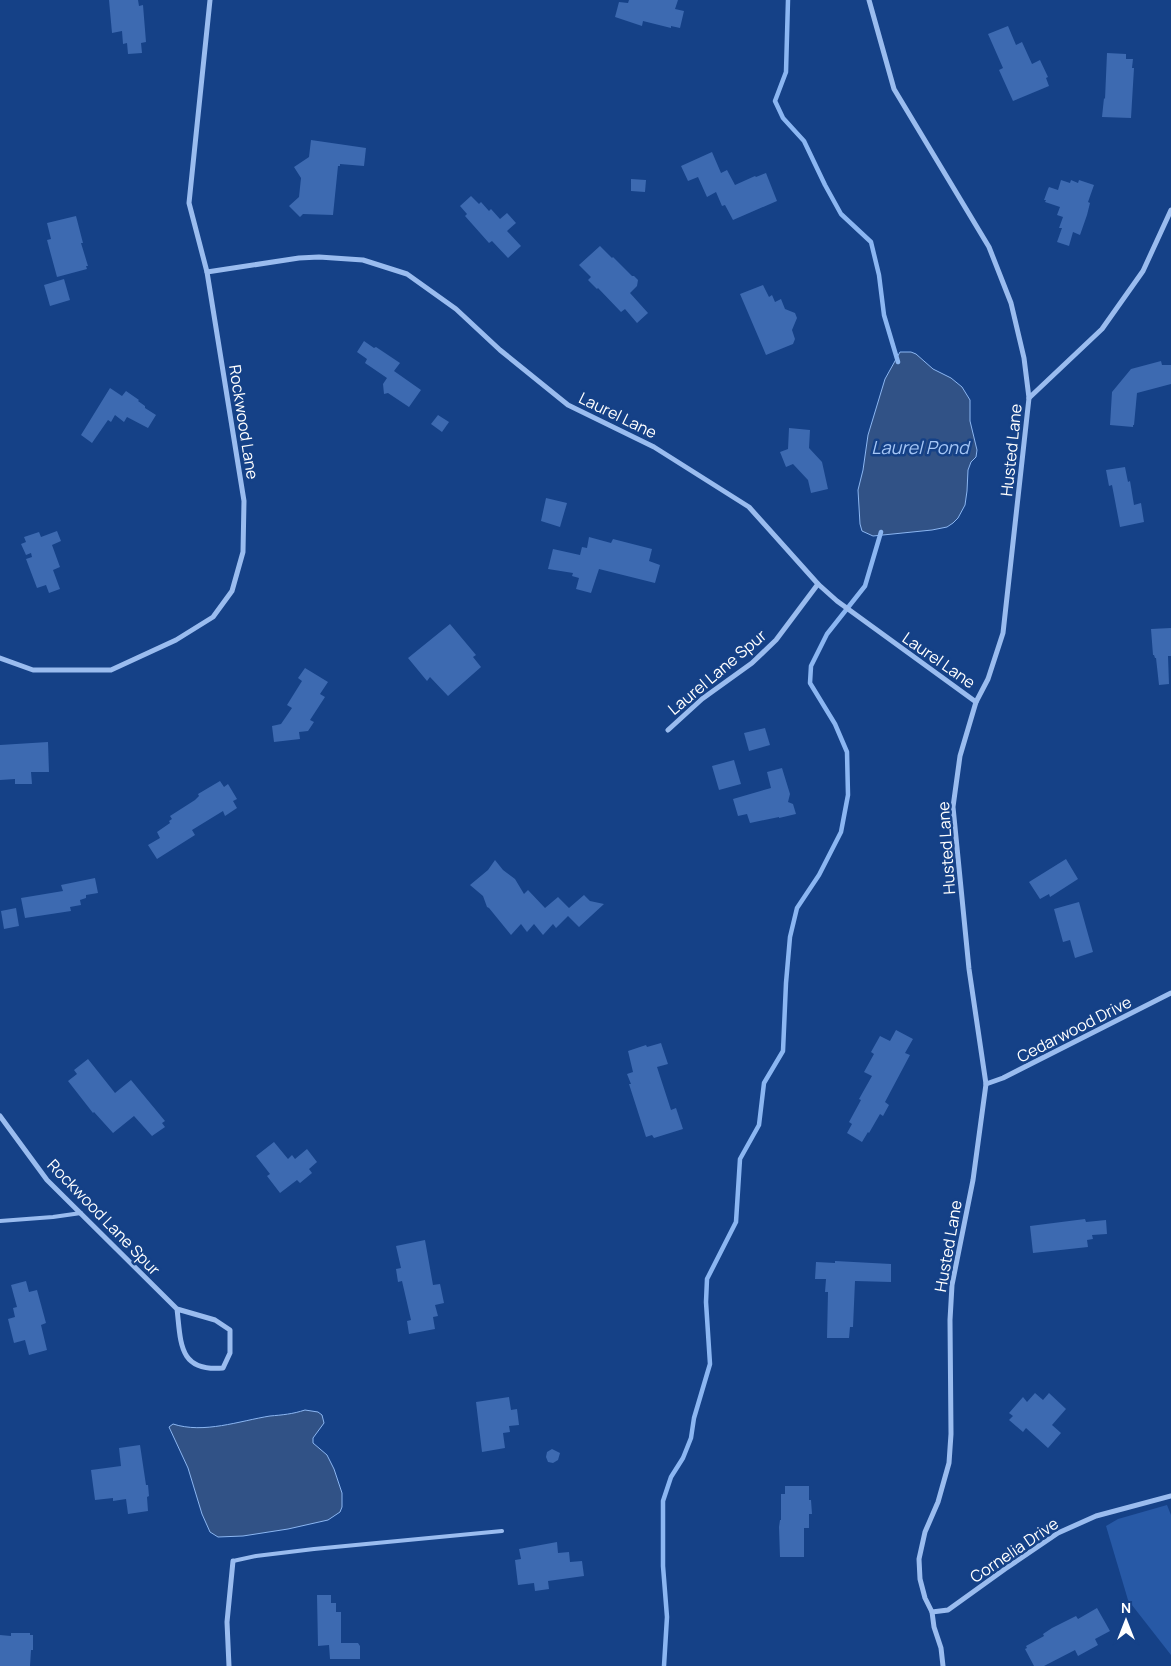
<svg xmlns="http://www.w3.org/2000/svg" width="1171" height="1666" font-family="Manrope,sans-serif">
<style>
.green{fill:#2759a6}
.water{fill:#315286;stroke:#8bb6f2}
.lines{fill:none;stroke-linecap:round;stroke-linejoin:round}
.stream{stroke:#8bb6f2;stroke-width:4.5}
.building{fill:#3d6ab1}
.lane{stroke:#9abcef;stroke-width:4}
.street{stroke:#9abcef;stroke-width:5}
.labels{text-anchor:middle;stroke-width:5;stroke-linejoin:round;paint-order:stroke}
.street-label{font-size:16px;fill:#fff;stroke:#154187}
.water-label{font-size:18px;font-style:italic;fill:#a5c6f6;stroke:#154187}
</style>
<rect width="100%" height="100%" fill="#154187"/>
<path class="green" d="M1167,1505L1171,1515V1655L1128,1600L1106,1526L1118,1519Z"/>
<g class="water">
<path d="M900,352H911L916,354L933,369L951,378L962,387L970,400V421L977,450L976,457L971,462L968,470L967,491L965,505L958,518L953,523L947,527L932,530L873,536L862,531L860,524L858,490L863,470L868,435L885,379Z"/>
<path d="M305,1410L318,1412L322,1415L324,1423L313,1438V1443L327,1455L334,1469L342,1493V1507L340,1512L328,1520L288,1529L243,1536L218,1537L210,1532L202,1514L188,1468L169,1427L173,1424C204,1434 239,1421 270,1416C282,1415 293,1414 305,1410Z"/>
</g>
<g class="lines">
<g class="stream">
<path d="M788,0L786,72L775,101L783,118L804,141L825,185L841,214L871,242L879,275L884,315L898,362"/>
<path d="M664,1666L667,1617L663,1566V1501L671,1477L683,1458L691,1438L694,1418L710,1364L706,1302L707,1279L736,1222L740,1159L759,1125L764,1083L783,1051L786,983L790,937L797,908L819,875L841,832L848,795L847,752L835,724L810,683L811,666L827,634L865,586L881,532"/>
</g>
</g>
<g class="building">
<path d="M109,0H138L139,6L143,5L146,42L141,43L142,53L128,54L127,43L123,44L122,31L112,33Z"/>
<path d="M629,0H678L675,9L684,11L680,28L671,26V28L643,21L642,26L615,17L619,2L628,3Z"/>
<path d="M1008,26L1016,45L1022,42L1032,64L1040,60L1048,77L1046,78L1049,86L1013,101L999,70L1003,68L988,34Z"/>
<path d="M1107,53L1126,54V59H1133L1132,68H1134L1131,118L1102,117L1104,98L1105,99Z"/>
<path d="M311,140L366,148L364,166L340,164V166H338L333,215L303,214L300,217L289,206L299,197L301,178L294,167L309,157Z"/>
<path d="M712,152L721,173L727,170L735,185L755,176L756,177L766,173L777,201L733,220L725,205L722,206L716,192L707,197L698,177L688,181L681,166Z"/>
<path d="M631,179L646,180L645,192L631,191Z"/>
<path d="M1061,180L1070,183L1071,180L1078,183L1079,180L1094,185L1088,202L1090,203L1087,215L1080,235L1073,232L1069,246L1057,242L1062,228H1059L1063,217L1057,215L1060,207L1045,202L1046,200H1044L1048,189L1049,187L1058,190Z"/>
<path d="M471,196L479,204L481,202L489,211L491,209L500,219L507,213L516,223L507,231L521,246L508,258L492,241L489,243L465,216L467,214L460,206Z"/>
<path d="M76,216L83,243H81L88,266H86L87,269L57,277L47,240L51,239L47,223Z"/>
<path d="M600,246L612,258L613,257L632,276H634L638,280L637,286L630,293L648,313L637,323L625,309L621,312L598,288L597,289L588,280L591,277L579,265Z"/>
<path d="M64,279L70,300L50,306L44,285Z"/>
<path d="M763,285L769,297L772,295L775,302L781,299L785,309L795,313L797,318L792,330L795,339L793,344L766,355L740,294Z"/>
<path d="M364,341L374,348L376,347L400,363L394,371L421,390L409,407L388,393L384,394L383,384L387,378L365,363L367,359L357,352Z"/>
<path d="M1161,361L1162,365H1171V384L1137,393L1134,425H1133V427L1110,425L1112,392L1131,369Z"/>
<path d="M110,388L122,396L126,391L139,400L138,401L145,406V408L156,415L148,428L127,417L124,422L115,415L111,422L108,420L92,443L81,435Z"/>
<path d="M438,415L449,422L442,432L431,424Z"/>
<path d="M789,428L810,430L809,448L822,462L828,489L811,493L808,480L793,464L786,467L780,452L788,449Z"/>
<path d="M1125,467L1128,482L1130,481L1134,505L1141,503L1144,522L1120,527L1112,485L1109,486L1106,470Z"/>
<path d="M546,498L567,503L560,527L541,521Z"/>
<path d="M57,531L61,541L52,545L60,567L53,570L60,589L49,593L46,585L37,588L26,559L32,557L31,553L26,555L21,544L26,542L24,537L39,532L41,537Z"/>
<path d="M589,537L611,543L613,539L652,549L649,561L660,565L655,583L599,569L591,593L576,589L579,578L572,576L573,573L548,569L553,549L580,555L582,547L587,548Z"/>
<path d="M450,624L476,655L473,657L481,667L448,696L430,677L427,681L408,658Z"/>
<path d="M1171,628V656H1168L1169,684L1159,685L1156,658H1155L1154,655H1153L1151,629Z"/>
<path d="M305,668L328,682L320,694L325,697L310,720L314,722L308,731L299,732L300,739L274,742L272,726L281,724L292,708L287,705L302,681L298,678Z"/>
<path d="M765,728L770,745L749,751L744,733Z"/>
<path d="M48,742L49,772H31L32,784H15V779L0,780V745Z"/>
<path d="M734,760L741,784L719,790L712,766Z"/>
<path d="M782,768L790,794L788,802L793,804L796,814L779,818V817L750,823L747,814L738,816L733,799L771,788L767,772Z"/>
<path d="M220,781L224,787L228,784L237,799L233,801L237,808L225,816L223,811L192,830L195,835L157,859L148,845L160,838L157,832L170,823L169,821L172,819L170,816L195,800L199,796L198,794Z"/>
<path d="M1066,859L1078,879L1050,897L1049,894L1040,899L1029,882Z"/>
<path d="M495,860L503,870L515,879L524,894L528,890L545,908L558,897L569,908L584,895L590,901L604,904L579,927L568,916L556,928L553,924L543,935L534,924L527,932L521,924L511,935L489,908L487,907L483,896L470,885L488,870Z"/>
<path d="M95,878L98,893L86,895V898L80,900L81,905L70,907L71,911L25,918L21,898L63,891L61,885Z"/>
<path d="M1079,902L1093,952L1075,958L1070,940L1063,942L1054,909Z"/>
<path d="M16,908L19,926L4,929L1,911Z"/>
<path d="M896,1030L913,1039L905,1053L910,1055L885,1102L889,1105L883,1116L880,1114L869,1133L868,1132L862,1142L847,1133L852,1124L849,1122L861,1100L859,1099L872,1076L864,1072L874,1054L871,1052L880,1036L890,1041Z"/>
<path d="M661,1043L668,1064L657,1067L671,1110L676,1108L683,1129L654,1138L652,1135L646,1137L629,1084H631L627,1074L633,1072L628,1051L646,1045L647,1047Z"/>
<path d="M88,1059L115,1093L131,1080L165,1121L162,1123L165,1127L152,1136L134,1116L113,1133L94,1112L93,1113L68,1081L77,1074L74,1070Z"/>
<path d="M274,1142L288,1159L292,1155L295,1159L307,1149L317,1162L309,1169L312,1173L300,1183L297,1180L280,1193L267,1176L270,1174L256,1156Z"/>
<path d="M1085,1219L1086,1222L1106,1220L1107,1234L1092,1235L1093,1239L1087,1240L1088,1247L1033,1253L1030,1226Z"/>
<path d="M425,1240L433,1285L440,1284L444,1303L435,1305L438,1316L433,1317L435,1329L409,1334L407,1321L411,1320L402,1281L398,1282L396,1269L401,1268L396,1246Z"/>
<path d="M835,1261L891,1264V1282L855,1281L853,1327H850L849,1338H827L828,1292H825L826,1279H815L816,1262L835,1263Z"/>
<path d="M26,1281L29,1292L37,1290L46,1323L41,1325L47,1350L29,1355L25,1340L14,1343L8,1319L15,1317L13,1308L17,1307L11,1285Z"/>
<path d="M1035,1393L1043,1400L1049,1393L1066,1409L1052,1425L1061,1433L1048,1448L1026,1428L1023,1432L1009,1420L1013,1416L1009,1413L1023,1397L1027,1402Z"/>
<path d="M509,1397L511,1410L517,1409L519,1425L509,1426L510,1432L503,1433L505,1448L482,1452L476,1402Z"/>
<path d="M140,1445L146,1485H148L149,1496L147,1497L148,1511L128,1514L126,1499L113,1501V1498L95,1500L91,1470L121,1466L119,1448Z"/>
<path d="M552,1449L560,1453L558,1460L553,1463L548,1462L546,1457L547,1452Z"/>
<path d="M785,1486H809V1500H811L812,1514H809V1528H804V1557H780L779,1527L780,1520H781V1494H785Z"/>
<path d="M557,1542L558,1553L569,1552L570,1562L582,1561L584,1576L548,1581L549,1589L535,1591L534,1583L518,1585L515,1560L521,1559L519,1549Z"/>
<path d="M317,1595H331V1603H336V1612H341V1643H358L360,1646V1659H330L329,1645L318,1646Z"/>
<path d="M1097,1608L1110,1631L1095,1639L1098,1645L1078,1656L1075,1650L1044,1666H1034L1025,1649L1027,1648L1026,1646L1044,1636L1043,1634L1052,1628L1076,1616L1078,1619Z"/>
<path d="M11,1633H30V1635H33V1650H31L30,1666H0V1635L11,1636Z"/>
</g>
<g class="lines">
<g class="lane">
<path d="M0,1221L53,1217L81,1213"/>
<path d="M233,1561L256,1556L314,1549L502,1531"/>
</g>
<g class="street">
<path d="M869,0L894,89L989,247L1011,303L1024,358L1029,398L1003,633L988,679L976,702L960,756L953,807L969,969L986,1084L973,1180L952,1285L950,1320L951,1434L949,1463L938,1502L925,1532L919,1559L920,1579L925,1598L932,1612L934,1627L941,1648L943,1666"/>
<path d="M207,272L299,258L319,257L363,260L407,274L456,309L500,350L568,405L654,447L749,507L818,584L837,601L976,702"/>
<path d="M1029,398L1102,329L1143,271L1171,210"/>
<path d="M0,658L33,670H111L176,640L213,617L232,591L243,552L244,501L207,272L189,203L210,0"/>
<path d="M668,730L702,699L752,663L776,640L818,584"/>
<path d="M986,1084L1003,1078L1171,993"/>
<path d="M0,1116L47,1180L177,1309L215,1320L230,1330V1353L223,1368C178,1372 181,1342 177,1309"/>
<path d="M932,1612L948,1610L1005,1569L1058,1533L1096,1516L1171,1496"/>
<path d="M229,1666L227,1622L233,1561"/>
</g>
</g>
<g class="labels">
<g class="street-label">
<text transform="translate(618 415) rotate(26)" y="6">Laurel Lane</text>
<text transform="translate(244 422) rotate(81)" y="6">Rockwood Lane</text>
<text transform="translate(1011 450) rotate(-84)" y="6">Husted Lane</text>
<text transform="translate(939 660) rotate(35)" y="6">Laurel Lane</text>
<text transform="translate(717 672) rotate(-40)" y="6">Laurel Lane Spur</text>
<text transform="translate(946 848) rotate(-94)" y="6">Husted Lane</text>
<text transform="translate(1074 1029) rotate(-27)" y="6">Cedarwood Drive</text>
<text transform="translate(104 1217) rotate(46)" y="6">Rockwood Lane Spur</text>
<text transform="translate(948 1246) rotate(-80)" y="6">Husted Lane</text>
<text transform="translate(1014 1550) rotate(-34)" y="6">Cornelia Drive</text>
</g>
<g class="water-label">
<text x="920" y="454">Laurel Pond</text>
</g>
</g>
<g transform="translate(1126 1621)" stroke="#154187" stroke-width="4" paint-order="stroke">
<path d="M0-4L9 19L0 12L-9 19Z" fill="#ffffff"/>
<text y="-8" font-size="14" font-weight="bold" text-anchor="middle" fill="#ffffff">N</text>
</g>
</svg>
